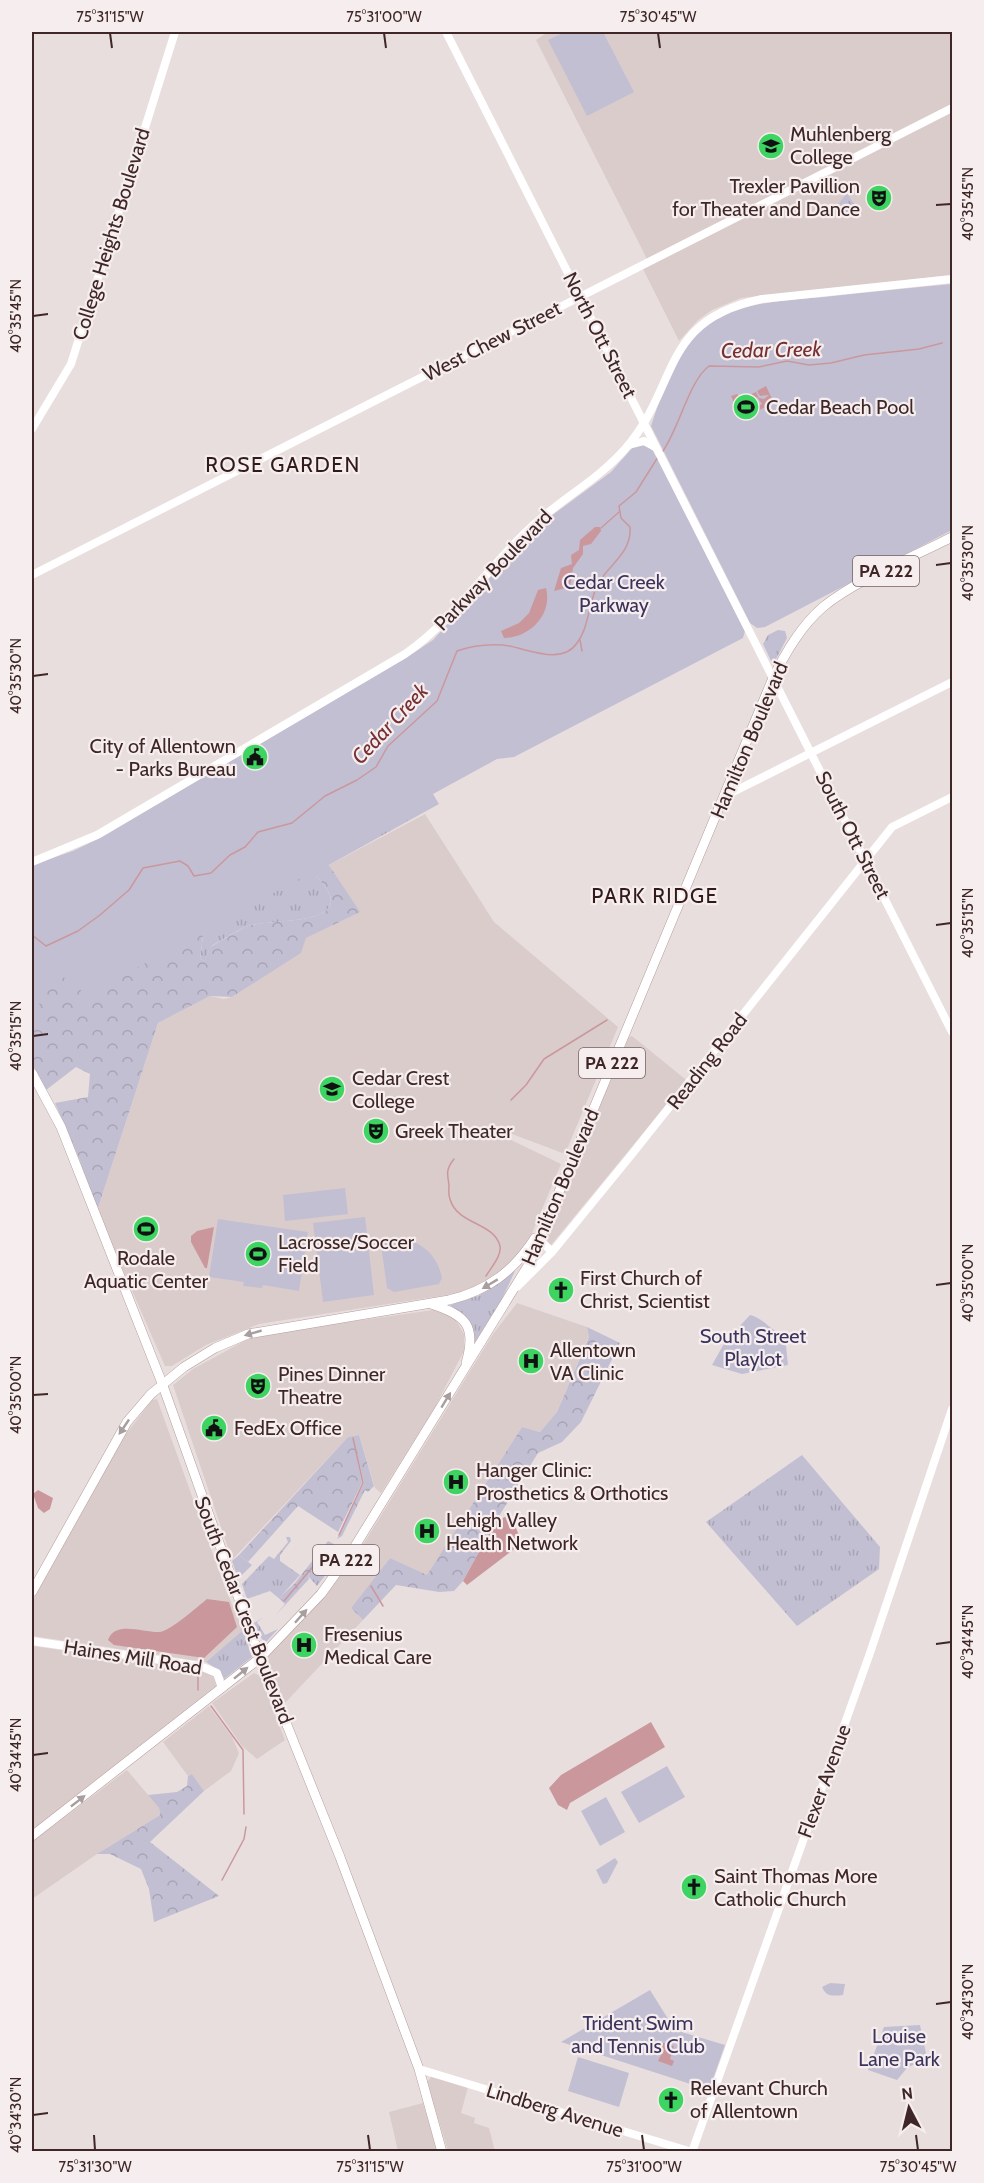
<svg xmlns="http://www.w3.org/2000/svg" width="984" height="2183" font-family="Cabin,sans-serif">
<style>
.built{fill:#dbcccc}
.grass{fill:url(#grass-tufts)}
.forest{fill:url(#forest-crowns)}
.green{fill:#c2bfd3}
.water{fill:#ca989c}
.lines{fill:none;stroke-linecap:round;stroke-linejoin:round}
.stream{stroke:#ca989c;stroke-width:1.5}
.primary-casing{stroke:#b59d9d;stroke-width:10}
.secondary{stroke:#fff;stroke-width:8}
.primary{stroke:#fff;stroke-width:9}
.oneway{fill:#a99e9e}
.ticks{fill:none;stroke:#402727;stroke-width:2}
.labels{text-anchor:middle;stroke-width:4.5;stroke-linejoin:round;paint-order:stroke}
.shield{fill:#f6eeee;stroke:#776363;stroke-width:1.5}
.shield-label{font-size:18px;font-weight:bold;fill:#402727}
.poi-label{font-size:20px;fill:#402727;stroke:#f6eeee;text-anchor:start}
.street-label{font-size:20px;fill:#402727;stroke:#f6eeee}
.park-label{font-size:20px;fill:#3c345c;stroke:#f6eeee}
.water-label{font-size:21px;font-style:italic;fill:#762f33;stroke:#f6eeee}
.neighbourhood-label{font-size:21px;letter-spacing:1.5px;fill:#311a19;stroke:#f6eeee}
.neatline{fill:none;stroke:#402727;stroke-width:2}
.ticks-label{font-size:15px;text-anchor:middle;fill:#402727}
</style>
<defs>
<pattern id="grass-tufts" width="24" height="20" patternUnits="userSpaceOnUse" patternTransform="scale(1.5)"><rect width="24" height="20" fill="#c2bfd3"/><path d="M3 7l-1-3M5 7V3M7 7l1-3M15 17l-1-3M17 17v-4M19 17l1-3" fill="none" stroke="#a8a4b5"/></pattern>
<pattern id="forest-crowns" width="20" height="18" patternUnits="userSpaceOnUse" patternTransform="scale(1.5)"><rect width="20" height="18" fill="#c2bfd3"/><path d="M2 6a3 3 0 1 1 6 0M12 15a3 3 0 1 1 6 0" fill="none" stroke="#a8a4b5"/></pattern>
</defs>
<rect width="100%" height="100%" fill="#e9dede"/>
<g class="built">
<path d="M548,32H952V275L741,298L712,310L698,320L679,341L643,269L649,264L644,253L536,40Z"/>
<path d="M425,814L494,922L618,1027L565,1154L512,1134L509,1139L561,1164L530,1238L512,1262L498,1275L466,1292L259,1324L206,1345L172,1366H165L97,1211L158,1023L210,996L224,999L232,997L248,987L305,938L359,912L329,865Z"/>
<path d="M632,1036L685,1079V1082L551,1245L544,1238L629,1037Z"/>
<path d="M517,1303L587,1327L589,1336L557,1412L540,1432L522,1427L427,1576L390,1558L351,1608L363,1620L285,1703L269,1666L268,1656L328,1592L364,1543L493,1334Z"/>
<path d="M433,1310L441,1311L456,1320L464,1334V1351L435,1407L381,1493L375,1488L359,1435L348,1437L232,1560L173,1385L193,1369L246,1340L278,1332Z"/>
<path d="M157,1399L224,1585L243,1630L206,1662L32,1636V1602L120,1442L152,1400Z"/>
<path d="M32,1646L186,1667L213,1673L217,1685L32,1830Z"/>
<path d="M254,1673L260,1676L285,1740L257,1759L242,1746L212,1703Z"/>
<path d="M209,1706L232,1737L239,1753L231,1771L204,1791L192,1774L188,1776L163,1742Z"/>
<path d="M127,1770L159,1808L160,1815L97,1854L32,1899V1842Z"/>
<path d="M432,2076L468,2087L461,2113L475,2118L474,2123L489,2128L495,2151H448L427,2082Z"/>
<path d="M423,2103L437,2151H398L389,2112Z"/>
</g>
<g class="grass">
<path d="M847,193L857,209L845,215L839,203Z"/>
<path d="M778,630L785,631L787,638L773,665L763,644L768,635Z"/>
<path d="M432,793L439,804L327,866L316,876C368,929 269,917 245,927C237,931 221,940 213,945C209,948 207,956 205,961L200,959L203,936L32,957Z"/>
<path d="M515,1271L502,1299L475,1342L467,1318L450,1305L478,1296Z"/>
<path d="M802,1455L880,1547L879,1569L797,1626L706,1522Z"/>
<path d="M286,1537H290L291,1541L280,1555V1561L300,1575L282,1595L281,1600L270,1591L247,1599L242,1584L269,1556L274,1559L288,1542Z"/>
<path d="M334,1544L341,1555L317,1586L308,1576Z"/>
<path d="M239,1555L252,1565L241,1576L237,1575L232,1561Z"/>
<path d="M264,1617L257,1622L265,1635L278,1629L266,1642L262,1639L254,1623Z"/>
<path d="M243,1630L252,1657L224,1679L220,1671L206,1662Z"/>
</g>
<g class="forest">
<path d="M329,865L360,912L306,938L301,953L232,997L210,996L158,1023L97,1211L79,1158L55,1103L88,1097L90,1074L76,1067L46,1090L32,1064L33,993L37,980L192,932L203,936L200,959L205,961C206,957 208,952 210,948C212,945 240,930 245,927C270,917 368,929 316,876L318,870Z"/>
<path d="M587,1327L620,1343L581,1422L562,1442L538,1453L496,1521L463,1581L454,1591L439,1592L396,1585L363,1620L351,1608L390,1558L427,1575L522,1427L540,1432L557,1412L589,1337Z"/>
<path d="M359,1435L374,1486L368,1492L365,1490L342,1536L337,1539L364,1483L353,1437L362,1483L338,1532L298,1506L248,1562L239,1555L348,1437Z"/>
<path d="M328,1541L334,1544L308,1576L309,1579L275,1616L285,1604L281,1600L282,1595L294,1584Z"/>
<path d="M192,1774L204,1791L150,1842L219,1896L154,1922L149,1889L141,1869L110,1854H97L160,1815L159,1808L148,1795L177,1792L187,1786L188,1776Z"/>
</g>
<g class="green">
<path d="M565,32H603L634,92L587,116L548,40Z"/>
<path d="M952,284V530L765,627L757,628L750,623L651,426C663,392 675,348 705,326C739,301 784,301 824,297C867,292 910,288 952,284Z"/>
<path d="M650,445L745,631L743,638L514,757L497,759L433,794L438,803L87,995L62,976L35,993L43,1013L32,1019V865L73,851L104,836L418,650L433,640L535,528L611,472L634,446Z"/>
<path d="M345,1188L348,1214L285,1221L283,1195Z"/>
<path d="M365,1217L374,1295L323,1302L313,1223Z"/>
<path d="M218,1219L308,1232L299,1291L263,1285L262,1288L243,1286L244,1282L209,1277Z"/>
<path d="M398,1237C422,1242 437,1254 442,1278L439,1284L394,1292L387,1288L380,1238Z"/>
<path d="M750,1315C762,1317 772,1332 785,1336L788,1365L742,1374L712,1365L725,1342Z"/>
<path d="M667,1766L685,1797L639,1823L621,1792Z"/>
<path d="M606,1797L625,1832L600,1846L581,1811Z"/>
<path d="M615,1858L618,1862L607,1883L603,1884L596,1870Z"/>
<path d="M830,1983L845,1984L843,1995C833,1996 826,1997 822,1987Z"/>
<path d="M650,1990L675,2030L725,2045L709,2090L561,2042Z"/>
<path d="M920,2025L927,2058L907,2068L897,2080L868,2070L884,2027Z"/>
<path d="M578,2057L629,2073L619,2107L568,2091Z"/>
</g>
<g class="water">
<path d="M766,386L774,403L741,419L731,396L737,394L742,399L747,396L754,408L762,404L757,397L752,400L749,395L756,392L759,398L764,399L769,395L760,396L757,391Z"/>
<path d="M595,527H600L601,531L591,544L583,546V554L573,568L570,587L554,591L561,568L572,564L571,555L579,550L580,540Z"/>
<path d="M546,588C553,615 529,638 504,638L501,631L519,623L529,613L538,590Z"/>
<path d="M214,1227L207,1268H205L191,1242V1236L197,1231Z"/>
<path d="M38,1490L53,1498L50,1509L44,1513L38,1508L33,1494Z"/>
<path d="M507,1516L514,1523L522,1543L467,1585L463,1581L496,1521Z"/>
<path d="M207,1599L229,1602L237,1627L204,1658L114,1645L108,1640C115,1620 144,1633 160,1632C170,1631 197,1607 207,1599Z"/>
<path d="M651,1722L665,1747L570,1803L567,1810L558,1805L549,1788L561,1775Z"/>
<path d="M657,2041L674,2046L670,2059L674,2061L672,2066L658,2061L663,2051L655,2048Z"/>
</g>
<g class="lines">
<g class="stream">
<path d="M663,451C680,426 689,381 709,366L759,367L787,361L809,365L831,363L864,355L919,349L942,343"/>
<path d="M601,528L619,512"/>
<path d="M580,640L582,651"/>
<path d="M32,935L46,946L78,931L100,915L129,890L143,868L180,861L188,866L194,876L211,873L230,855L245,847L258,832L292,823L325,796L357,780L376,767L388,746L437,701L457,651C471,646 488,644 503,645C524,647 561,667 577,643C590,626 588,601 599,582C610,564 632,552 630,527L621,518L619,506L636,492L658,457"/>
<path d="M511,1100L526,1085L544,1059L607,1020"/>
<path d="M454,1159C446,1169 447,1173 449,1185C449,1190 448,1195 450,1199C457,1225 494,1222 500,1246C502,1255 491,1268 486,1276"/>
<path d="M339,1535L363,1483L353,1438"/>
<path d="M371,1586L383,1606"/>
<path d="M284,1601L331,1545"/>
<path d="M198,1690V1672"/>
<path d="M211,1706L243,1750L244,1814"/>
<path d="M222,1880L244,1839L246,1827"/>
</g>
<defs>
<g id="primary">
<path d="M32,1073L61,1127L162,1383L260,1658L340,1857L419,2069L442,2152"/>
<path d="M431,1304C466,1315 477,1326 466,1363"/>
<path d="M32,1592L127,1422L151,1394L184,1367L215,1348L248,1334L449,1300C487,1291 514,1271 535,1238"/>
<path d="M32,1836L260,1658L321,1594L352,1551L529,1264L773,678C786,652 801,626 823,607C854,581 915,556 952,537"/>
</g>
</defs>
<use href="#primary" class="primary-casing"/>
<g class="secondary">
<path d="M446,32L952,1032"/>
<path d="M32,429L71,364L175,32"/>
<path d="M629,445L644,441L655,447"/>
<path d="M32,575L952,108"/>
<path d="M725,796L952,682"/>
<path d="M32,862L97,835L405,654C453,621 485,571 527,531C557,501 596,482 625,449C680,386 659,320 762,299L952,279"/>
<path d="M539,1239L552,1252"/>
<path d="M517,1287L552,1252L632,1154L892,827L952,797"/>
<path d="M32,1641L200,1666L217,1673L222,1688"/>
<path d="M419,2069L692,2152"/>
<path d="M692,2152L870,1653L952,1409"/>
</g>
<use href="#primary" class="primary"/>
</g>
<defs><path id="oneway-solid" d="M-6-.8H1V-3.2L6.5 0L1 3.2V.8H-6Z" transform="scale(1.5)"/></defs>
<g class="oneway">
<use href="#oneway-solid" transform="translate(490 1284) rotate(149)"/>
<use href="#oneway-solid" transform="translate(253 1333) rotate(164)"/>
<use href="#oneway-solid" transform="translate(446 1400) rotate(-59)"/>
<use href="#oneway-solid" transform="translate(124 1427) rotate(124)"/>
<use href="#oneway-solid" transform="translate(301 1616) rotate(-48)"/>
<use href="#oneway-solid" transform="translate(241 1673) rotate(-39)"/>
<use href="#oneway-solid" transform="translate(78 1801) rotate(-38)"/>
</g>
<path class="ticks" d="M110,33L112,48M384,33L386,48M658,33L660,48M936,205L951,204M33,316L48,314M936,565L951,563M33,676L48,674M936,925L951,923M33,1036L48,1034M936,1285L951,1283M33,1395L48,1394M936,1644L951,1642M33,1755L48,1753M936,2004L951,2002M33,2115L48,2113M94,2135L95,2150M368,2135L370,2150M642,2135L644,2150M916,2135L918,2150"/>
<defs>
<symbol id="university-disc" viewBox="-11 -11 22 22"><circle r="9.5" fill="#3dd462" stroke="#f6eeee"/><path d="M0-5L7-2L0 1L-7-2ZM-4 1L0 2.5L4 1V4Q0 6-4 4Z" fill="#111"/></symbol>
<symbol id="theatre-disc" viewBox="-11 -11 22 22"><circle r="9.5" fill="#3dd462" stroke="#f6eeee"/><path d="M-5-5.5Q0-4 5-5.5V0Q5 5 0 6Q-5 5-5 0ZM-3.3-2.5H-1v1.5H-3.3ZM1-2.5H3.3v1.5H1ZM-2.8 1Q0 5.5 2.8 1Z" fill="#111"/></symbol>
<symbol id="stadium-disc" viewBox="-11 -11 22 22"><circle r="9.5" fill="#3dd462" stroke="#f6eeee"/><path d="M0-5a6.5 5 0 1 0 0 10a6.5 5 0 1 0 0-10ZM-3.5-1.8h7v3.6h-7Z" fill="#111"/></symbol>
<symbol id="civic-disc" viewBox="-11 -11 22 22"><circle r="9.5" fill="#3dd462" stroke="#f6eeee"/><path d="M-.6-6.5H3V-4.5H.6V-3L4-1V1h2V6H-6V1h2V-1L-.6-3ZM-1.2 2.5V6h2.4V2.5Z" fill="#111"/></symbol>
<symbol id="church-disc" viewBox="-11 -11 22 22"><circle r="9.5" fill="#3dd462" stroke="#f6eeee"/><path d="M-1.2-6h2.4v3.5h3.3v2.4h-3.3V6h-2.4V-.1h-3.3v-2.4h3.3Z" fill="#111"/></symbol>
<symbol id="hospital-disc" viewBox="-11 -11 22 22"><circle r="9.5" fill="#3dd462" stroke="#f6eeee"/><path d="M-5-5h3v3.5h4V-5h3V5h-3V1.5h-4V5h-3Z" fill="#111"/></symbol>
</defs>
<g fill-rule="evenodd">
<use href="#university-disc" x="756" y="131" width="30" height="30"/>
<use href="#theatre-disc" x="864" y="183" width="30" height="30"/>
<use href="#stadium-disc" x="731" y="392" width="30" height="30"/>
<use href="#civic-disc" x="240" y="742" width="30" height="30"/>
<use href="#university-disc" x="317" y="1074" width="30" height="30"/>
<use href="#theatre-disc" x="361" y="1116" width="30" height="30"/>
<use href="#stadium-disc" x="131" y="1214" width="30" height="30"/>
<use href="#stadium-disc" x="243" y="1239" width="30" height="30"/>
<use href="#church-disc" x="546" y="1275" width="30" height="30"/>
<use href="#hospital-disc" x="516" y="1346" width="30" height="30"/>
<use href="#theatre-disc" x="243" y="1371" width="30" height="30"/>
<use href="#civic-disc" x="199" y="1413" width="30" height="30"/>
<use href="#hospital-disc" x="441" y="1467" width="30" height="30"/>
<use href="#hospital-disc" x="412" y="1516" width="30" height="30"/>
<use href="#hospital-disc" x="289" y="1630" width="30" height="30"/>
<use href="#church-disc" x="679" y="1872" width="30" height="30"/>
<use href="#church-disc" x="656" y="2085" width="30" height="30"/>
</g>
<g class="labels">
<g class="shield">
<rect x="853" y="556" width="66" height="30" rx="4.5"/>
<rect x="579" y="1048" width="66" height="30" rx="4.5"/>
<rect x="313" y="1545" width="66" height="30" rx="4.5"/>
</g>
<g class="shield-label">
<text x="886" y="577">PA 222</text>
<text x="612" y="1069">PA 222</text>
<text x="346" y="1566">PA 222</text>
</g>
<g class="poi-label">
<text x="790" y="141">Muhlenberg<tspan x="790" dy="23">College</tspan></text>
<text x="860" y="193" text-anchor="end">Trexler Pavillion<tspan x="860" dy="23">for Theater and Dance</tspan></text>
<text x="766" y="414">Cedar Beach Pool</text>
<text x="236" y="753" text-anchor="end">City of Allentown<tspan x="236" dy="23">- Parks Bureau</tspan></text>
<text x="352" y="1085">Cedar Crest<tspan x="352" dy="23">College</tspan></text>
<text x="395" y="1138">Greek Theater</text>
<text x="278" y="1249">Lacrosse/Soccer<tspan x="278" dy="23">Field</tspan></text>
<text x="146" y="1265" text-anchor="middle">Rodale<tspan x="146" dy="23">Aquatic Center</tspan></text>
<text x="580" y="1285">First Church of<tspan x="580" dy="23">Christ, Scientist</tspan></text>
<text x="550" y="1357">Allentown<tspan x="550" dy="23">VA Clinic</tspan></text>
<text x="278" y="1381">Pines Dinner<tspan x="278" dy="23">Theatre</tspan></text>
<text x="234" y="1435">FedEx Office</text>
<text x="476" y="1477">Hanger Clinic:<tspan x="476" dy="23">Prosthetics &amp; Orthotics</tspan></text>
<text x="446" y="1527">Lehigh Valley<tspan x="446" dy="23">Health Network</tspan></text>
<text x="324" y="1641">Fresenius<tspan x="324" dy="23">Medical Care</tspan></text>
<text x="714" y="1883">Saint Thomas More<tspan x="714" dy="23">Catholic Church</tspan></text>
<text x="690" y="2095">Relevant Church<tspan x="690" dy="23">of Allentown</tspan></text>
</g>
<g class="street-label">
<text transform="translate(111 234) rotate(-73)" y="7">College Heights Boulevard</text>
<text transform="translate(600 335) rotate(63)" y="7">North Ott Street</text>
<text transform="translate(492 341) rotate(-27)" y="7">West Chew Street</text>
<text transform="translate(493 570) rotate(-46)" y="7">Parkway Boulevard</text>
<text transform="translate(749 740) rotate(-67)" y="7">Hamilton Boulevard</text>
<text transform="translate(853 835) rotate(63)" y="7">South Ott Street</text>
<text transform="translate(707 1061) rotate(-52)" y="7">Reading Road</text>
<text transform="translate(560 1187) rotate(-67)" y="7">Hamilton Boulevard</text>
<text transform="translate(244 1610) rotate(69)" y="7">South Cedar Crest Boulevard</text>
<text transform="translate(133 1657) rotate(9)" y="7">Haines Mill Road</text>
<text transform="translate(824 1781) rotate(-70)" y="7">Flexer Avenue</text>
<text transform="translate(555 2110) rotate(17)" y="7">Lindberg Avenue</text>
</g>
<g class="park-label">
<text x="614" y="589">Cedar Creek<tspan x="614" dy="23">Parkway</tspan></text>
<text x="753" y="1343">South Street<tspan x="753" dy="23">Playlot</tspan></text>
<text x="638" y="2030">Trident Swim<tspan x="638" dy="23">and Tennis Club</tspan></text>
<text x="899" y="2043">Louise<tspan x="899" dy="23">Lane Park</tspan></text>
</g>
<g class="water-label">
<text transform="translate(771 350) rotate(-1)" y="7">Cedar Creek</text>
<text transform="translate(390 724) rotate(-47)" y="7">Cedar Creek</text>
</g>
<g class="neighbourhood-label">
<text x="283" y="472">ROSE GARDEN</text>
<text x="655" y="903">PARK RIDGE</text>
</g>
</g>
<rect width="984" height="2183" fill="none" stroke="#f6eeee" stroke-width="66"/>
<g transform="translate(909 2108) rotate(353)" stroke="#f6eeee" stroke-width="4.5" paint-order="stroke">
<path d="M0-4.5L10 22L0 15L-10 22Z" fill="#402727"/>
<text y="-9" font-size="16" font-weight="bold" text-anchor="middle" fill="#402727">N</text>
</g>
<rect x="33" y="33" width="918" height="2117" class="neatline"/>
<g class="ticks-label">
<text x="110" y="22">75°31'15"W</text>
<text x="384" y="22">75°31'00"W</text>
<text x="658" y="22">75°30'45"W</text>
<text transform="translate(968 204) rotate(-90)" y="5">40°35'45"N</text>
<text transform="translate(16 316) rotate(-90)" y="5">40°35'45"N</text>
<text transform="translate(968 563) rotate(-90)" y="5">40°35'30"N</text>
<text transform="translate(16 676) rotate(-90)" y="5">40°35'30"N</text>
<text transform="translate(968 923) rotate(-90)" y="5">40°35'15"N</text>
<text transform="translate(16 1036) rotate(-90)" y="5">40°35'15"N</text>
<text transform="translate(968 1283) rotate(-90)" y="5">40°35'00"N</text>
<text transform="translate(16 1395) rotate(-90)" y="5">40°35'00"N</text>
<text transform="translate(968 1642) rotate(-90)" y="5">40°34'45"N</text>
<text transform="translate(16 1755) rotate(-90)" y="5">40°34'45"N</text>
<text transform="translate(968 2002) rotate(-90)" y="5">40°34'30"N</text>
<text transform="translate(16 2115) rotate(-90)" y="5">40°34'30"N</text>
<text x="95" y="2172">75°31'30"W</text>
<text x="370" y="2172">75°31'15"W</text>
<text x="644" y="2172">75°31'00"W</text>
<text x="918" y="2172">75°30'45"W</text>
</g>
</svg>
